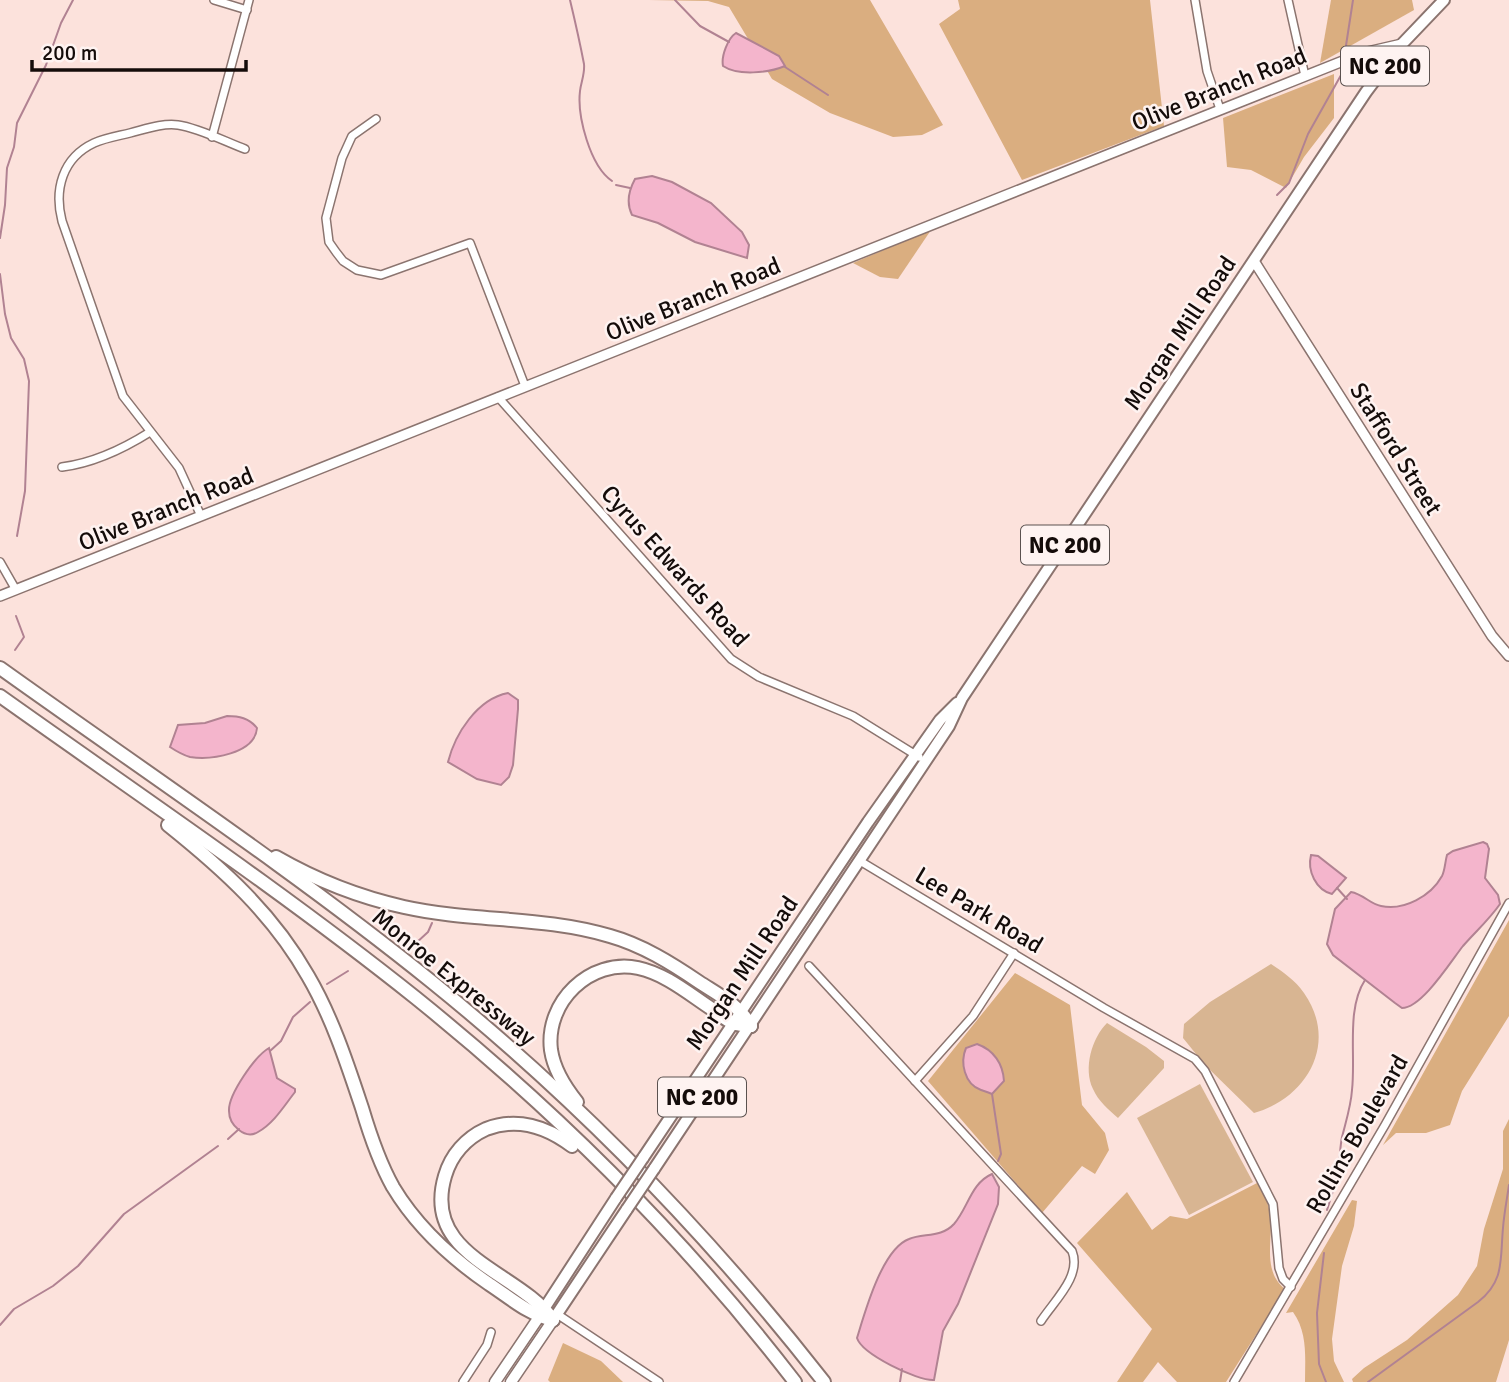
<svg xmlns="http://www.w3.org/2000/svg" width="1509" height="1382" font-family="Signika,sans-serif">
<style>
.green{fill:#d8b592}
.forest{fill:#daae80}
.water{fill:#f4b5cc;stroke:#b18292;stroke-width:2}
.lines{fill:none;stroke-linecap:round;stroke-linejoin:round}
.stream{stroke:#b18292;stroke-width:2}
.minor-casing{stroke:#8b746f;stroke-width:10}
.tertiary-casing{stroke:#8b746f;stroke-width:12}
.secondary-casing{stroke:#8b746f;stroke-width:13}
.primary-casing{stroke:#8b746f;stroke-width:14}
.motorway-casing{stroke:#8b746f;stroke-width:16}
.minor{stroke:#fff;stroke-width:7}
.tertiary{stroke:#fff;stroke-width:9}
.secondary{stroke:#fff;stroke-width:10}
.primary{stroke:#fff;stroke-width:10}
.motorway{stroke:#fff;stroke-width:12}
.primary-bridge-casing{stroke:#8b746f;stroke-width:14;stroke-linecap:butt}
.primary-bridge{stroke:#fff;stroke-width:10}
.labels{text-anchor:middle;stroke-width:5;stroke-linejoin:round;paint-order:stroke}
.shield{fill:#fef3f1;stroke:#5a514f;stroke-width:2}
.shield-label{font-size:23px;font-weight:bold;fill:#140c0a}
.street-label{font-size:24px;fill:#140c0a;stroke:#fef3f1}
</style>
<rect width="100%" height="100%" fill="#fce2dc"/>
<g class="green">
<path d="M1271,964C1283,972 1295,980 1304,993C1339,1043 1307,1098 1254,1113L1205,1065L1183,1038L1184,1024L1210,1002Z"/>
<path d="M1107,1023L1146,1047L1164,1061V1068L1118,1118C1109,1110 1098,1101 1093,1089C1083,1068 1092,1038 1107,1023Z"/>
<path d="M1200,1084L1253,1182L1189,1215L1137,1118Z"/>
</g>
<g class="forest">
<path d="M649,0H870L943,125L922,135L893,137L830,113L772,79L729,7L708,1Z"/>
<path d="M958,0H1150L1164,126L1022,180L939,24L960,9Z"/>
<path d="M1331,0H1412L1414,10L1320,63Z"/>
<path d="M1334,74V118L1304,157L1286,188L1251,170L1227,167L1223,118Z"/>
<path d="M931,230L898,279L880,277L853,263Z"/>
<path d="M1509,920V1016L1462,1091L1450,1125L1426,1133H1396L1383,1145Z"/>
<path d="M1015,973L1070,1005L1082,1105L1105,1133L1109,1150L1095,1174L1082,1166L1042,1213L928,1081Z"/>
<path d="M1509,1119V1340L1496,1382H1353L1352,1379L1364,1368L1407,1340L1458,1295L1477,1266L1484,1229L1503,1169V1131Z"/>
<path d="M1259,1182C1262,1192 1269,1203 1270,1214C1274,1239 1261,1270 1285,1289L1226,1382H1177L1158,1362L1143,1382H1117L1152,1329L1077,1243L1127,1192L1152,1230L1170,1216L1187,1219Z"/>
<path d="M1352,1200L1357,1201L1354,1226L1342,1266L1332,1339L1334,1361L1344,1382H1305C1305,1358 1308,1333 1293,1312L1286,1313Z"/>
<path d="M563,1343L601,1361L623,1382H550L548,1380Z"/>
</g>
<g class="water">
<path d="M736,33L779,56L785,66C768,73 738,76 723,66C721,56 728,38 736,33Z"/>
<path d="M652,176L672,182L711,203L742,232L749,245L747,258L695,242L658,223L632,215C626,203 629,190 635,179Z"/>
<path d="M508,693L518,700V709L513,765L509,777L501,785L477,779L448,762C455,734 477,699 508,693Z"/>
<path d="M227,716C239,716 249,718 257,728C255,754 211,760 190,757C183,755 176,751 170,747L178,725L205,723Z"/>
<path d="M1483,842L1487,844L1489,849L1485,878L1498,895L1500,904C1489,920 1475,932 1463,946C1451,961 1422,1008 1402,1008L1395,1003L1333,955L1327,944L1335,909L1351,892C1363,894 1370,904 1381,906C1404,911 1431,896 1442,876C1445,870 1445,862 1447,855L1453,851Z"/>
<path d="M1311,855L1318,856L1346,878L1332,894C1316,890 1307,871 1311,855Z"/>
<path d="M977,1044C994,1050 1003,1064 1004,1081L992,1094C988,1092 984,1091 981,1090C964,1084 960,1062 966,1048Z"/>
<path d="M269,1048L277,1078L295,1089V1092C284,1106 274,1123 258,1132C245,1140 229,1125 229,1111C228,1095 255,1056 269,1048Z"/>
<path d="M992,1174L999,1187L998,1204L958,1304L943,1331L934,1380C917,1381 862,1354 857,1338C865,1312 882,1249 909,1239C924,1233 941,1238 954,1224C968,1208 971,1183 992,1174Z"/>
</g>
<g class="lines">
<g class="stream">
<path d="M570,0C575,21 580,43 584,64C585,74 581,82 580,91C577,116 590,166 612,181"/>
<path d="M675,0L700,26L729,42"/>
<path d="M1345,52L1353,0"/>
<path d="M785,67L828,95"/>
<path d="M616,185L630,188"/>
<path d="M1277,195L1289,183L1308,134L1345,68"/>
<path d="M0,238L5,205L7,168L14,147L17,123L46,65L61,23L73,0"/>
<path d="M0,274L5,314L11,338L24,359L29,381L25,491L17,536"/>
<path d="M15,650L24,637L16,616"/>
<path d="M1337,888L1347,899"/>
<path d="M415,944L428,932L432,923"/>
<path d="M327,984L348,971"/>
<path d="M270,1051L281,1041L293,1017L310,1002"/>
<path d="M992,1094L1001,1154L998,1161"/>
<path d="M228,1139L239,1129"/>
<path d="M1327,1210C1331,1197 1336,1183 1338,1169C1340,1158 1340,1147 1342,1137C1346,1121 1351,1106 1352,1090C1356,1055 1346,1009 1365,980"/>
<path d="M1324,1253L1317,1313L1319,1364L1326,1382"/>
<path d="M0,1325L14,1309L53,1286L78,1266L124,1214L218,1146"/>
<path d="M900,1382L902,1369"/>
<path d="M1368,1382L1478,1302C1505,1281 1500,1259 1503,1228C1504,1214 1507,1199 1509,1185"/>
</g>
<defs>
<g id="minor">
<path d="M214,0L247,10"/>
<path d="M1195,0L1207,71L1220,109"/>
<path d="M1288,0L1305,76"/>
<path d="M376,119L352,136L342,158L326,218L329,242L336,252L343,261L357,270L381,275L470,243L525,386"/>
<path d="M212,137L249,0"/>
<path d="M498,397L731,659L759,677L853,716L919,757"/>
<path d="M62,467C94,463 123,449 150,432"/>
<path d="M201,516L179,468L123,396L62,221C54,190 62,158 94,143C105,138 118,136 130,133C146,129 162,123 178,125C199,128 226,142 245,149"/>
<path d="M0,562L16,590"/>
<path d="M860,861L1104,1008L1195,1059L1205,1071L1273,1204L1279,1268L1283,1279L1291,1287"/>
<path d="M809,966L1072,1251C1082,1276 1054,1301 1041,1321"/>
<path d="M915,1081L973,1016L1014,953"/>
<path d="M557,1314L659,1382"/>
<path d="M463,1382L487,1345L491,1332"/>
<path d="M1234,1382L1385,1125L1509,903"/>
</g>
<g id="tertiary">
<path d="M1254,261L1492,636L1509,656"/>
<path d="M0,596L1363,53L1402,44"/>
</g>
<g id="secondary">
<path d="M495,1382L539,1317"/>
<path d="M511,1382L553,1320"/>
</g>
<g id="primary">
<path d="M643,1158L868,822L940,720L957,703"/>
<path d="M654,1169L949,726L962,698L1366,92L1402,44L1444,0"/>
<path d="M540,1315L616,1198"/>
<path d="M553,1320L627,1209"/>
</g>
<g id="motorway">
<path d="M0,668C144,771 293,870 432,982C577,1099 709,1235 824,1382"/>
<path d="M0,696C139,795 282,891 416,998C555,1110 686,1240 795,1382"/>
<path d="M168,825C223,869 273,914 308,976C332,1017 347,1063 362,1108C370,1135 379,1162 393,1187C417,1227 451,1258 489,1284C509,1297 529,1315 553,1320"/>
<path d="M276,857C316,880 359,897 404,907C472,922 543,916 610,936C642,945 671,963 699,982C719,995 738,1004 751,1026"/>
<path d="M577,1102C564,1086 554,1070 551,1050C545,1002 590,958 638,968C666,974 689,994 712,1009C719,1014 727,1021 735,1024C739,1025 746,1025 751,1026"/>
<path d="M553,1320C519,1271 421,1257 445,1176C451,1155 466,1138 486,1129C517,1117 547,1127 572,1146"/>
</g>
</defs>
<use href="#minor" class="minor-casing"/>
<use href="#tertiary" class="tertiary-casing"/>
<use href="#secondary" class="secondary-casing"/>
<use href="#primary" class="primary-casing"/>
<use href="#motorway" class="motorway-casing"/>
<use href="#minor" class="minor"/>
<use href="#tertiary" class="tertiary"/>
<use href="#secondary" class="secondary"/>
<use href="#primary" class="primary"/>
<use href="#motorway" class="motorway"/>
<defs>
<g id="primary-bridge">
<path d="M616,1198L643,1158"/>
<path d="M627,1209L654,1169"/>
</g>
</defs>
<use href="#primary-bridge" class="primary-bridge-casing"/>
<use href="#primary-bridge" class="primary-bridge"/>
</g>
<g class="labels">
<g class="shield">
<rect x="1341" y="46.5" width="88" height="39" rx="5"/>
<rect x="1021" y="525.5" width="88" height="39" rx="5"/>
<rect x="658" y="1077.5" width="88" height="39" rx="5"/>
</g>
<g class="shield-label">
<text x="1385" y="74">NC 200</text>
<text x="1065" y="553">NC 200</text>
<text x="702" y="1105">NC 200</text>
</g>
<g class="street-label">
<text transform="translate(1219 89) rotate(-22)" y="8">Olive Branch Road</text>
<text transform="translate(693 299) rotate(-22)" y="8">Olive Branch Road</text>
<text transform="translate(1180 333) rotate(-56)" y="8">Morgan Mill Road</text>
<text transform="translate(1396 449) rotate(58)" y="8">Stafford Street</text>
<text transform="translate(166 509) rotate(-22)" y="8">Olive Branch Road</text>
<text transform="translate(675 566) rotate(48)" y="8">Cyrus Edwards Road</text>
<text transform="translate(979 910) rotate(31)" y="8">Lee Park Road</text>
<text transform="translate(742 973) rotate(-56)" y="8">Morgan Mill Road</text>
<text transform="translate(454 977) rotate(39)" y="8">Monroe Expressway</text>
<text transform="translate(1357 1134) rotate(-60)" y="8">Rollins Boulevard</text>
</g>
</g>
<path d="M32 60v10h214v-10" fill="none" stroke="#140c0a" stroke-width="3.5"/>
<text x="42" y="60" font-size="21" fill="#140c0a" stroke="#fef3f1" stroke-width="5" paint-order="stroke">200 m</text>
</svg>
